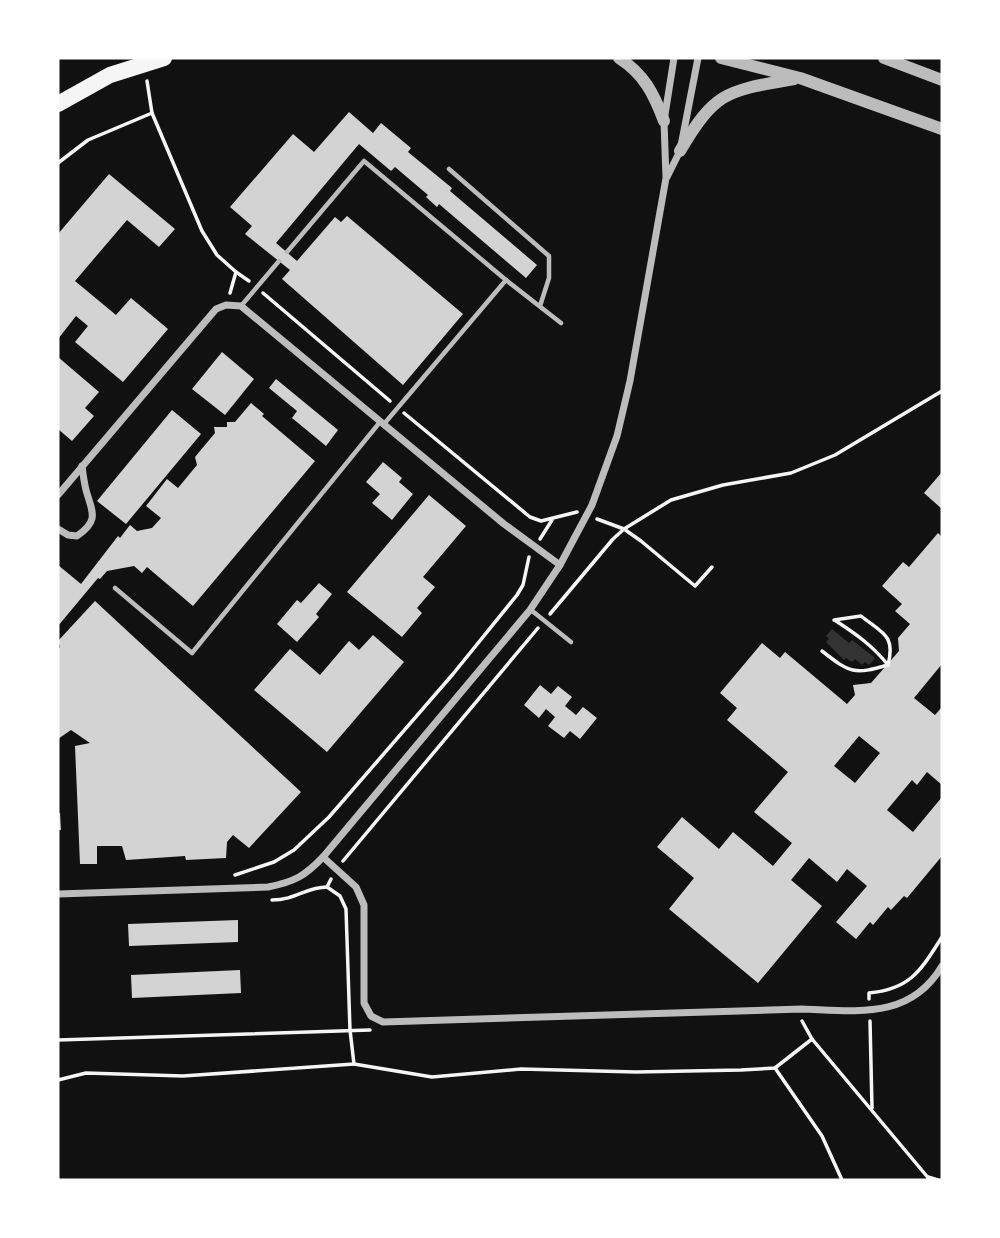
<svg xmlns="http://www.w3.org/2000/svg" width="1000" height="1238" font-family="Commissioner,sans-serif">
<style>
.water{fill:#333}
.building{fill:#d3d3d3;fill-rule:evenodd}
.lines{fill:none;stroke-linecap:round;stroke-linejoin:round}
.path{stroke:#f5f5f5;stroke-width:3.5}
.service{stroke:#bcbcbc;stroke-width:4.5}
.minor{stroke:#bcbcbc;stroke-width:7}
.tertiary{stroke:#bcbcbc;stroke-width:12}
.trunk{stroke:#f5f5f5;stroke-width:16}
</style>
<rect width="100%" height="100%" fill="#111"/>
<path class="water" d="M832,629L849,643L852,640L875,658L869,665L865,662L862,665L855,659L852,662L846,658L844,660L826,642L829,639L826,636Z"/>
<g class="building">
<path d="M349,112L373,133L381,123L411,148L408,152L452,188L450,191L537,265L526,278L439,204L437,207L426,197L428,195L395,167L391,171L359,144L276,243L297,261L335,217L341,222L347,216L463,314L403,385L282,279L290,270L245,234L252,226L230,207L293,134L314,152Z"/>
<path d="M109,174L175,229L159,247L127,220L75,281L116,315L131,298L168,329L123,382L75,342L88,326L76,316L58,339V234Z"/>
<path d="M222,352L254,379L225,415L192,389Z"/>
<path d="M58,357L99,392L85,408L94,416L72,441L58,429Z"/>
<path d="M276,379L338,430L326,446L292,418L297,411L269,388Z"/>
<path d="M251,403L264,414L262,416L315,461L193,606L147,567L142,573L134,566L107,571L100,579L98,578L58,626V565L81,584L118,536L120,538L130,525L137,531L152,528L161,518L146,506L167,479L178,488L197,465L195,457L215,433L214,427H227V422H235Z"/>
<path d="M172,410L201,434L126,524L97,501Z"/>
<path d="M383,462L402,478L399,482L413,494L392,520L372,503L380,494L366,482Z"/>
<path d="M942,472V509L924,493Z"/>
<path d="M429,495L466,526L423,577L435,587L417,608L422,613L402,637L347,592Z"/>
<path d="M938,533L942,537V664L914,698L935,715L942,707V785L927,772L917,785L912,780L887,810L913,832L942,797V856L907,898L904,896L891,910L888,907L873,925L870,922L856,939L836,922L867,886L847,869L837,882L809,858L791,880L822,906L758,983L669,909L694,878L657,847L682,817L719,849L733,832L773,866L792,843L754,812L788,772L727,720L737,708L720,693L762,643L780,658L785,652L847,704L855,695L853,685L871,683L899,651L898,638L910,624L895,611L902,604L882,586L903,562L909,567ZM859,736L880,753L855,783L834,766Z"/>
<path d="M319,583L332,594L316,614L319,617L297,642L277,624L297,600L301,603Z"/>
<path d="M95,601L301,792L249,848L233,835L227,842L226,858L186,860L185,856L126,860L122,846H97V864H80L75,746L90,743L71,730L58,739V649L60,647L58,641Z"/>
<path d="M373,635L404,662L327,752L254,690L290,649L320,675L349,641L359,650Z"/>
<path d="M540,685L551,694L558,686L572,697L565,706L576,715L583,707L597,718L580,739L570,731L564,738L548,726L555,717L546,709L539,718L524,705Z"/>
<path d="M58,813H60L61,830H58Z"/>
<path d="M238,920V942L129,946L128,924Z"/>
<path d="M240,970L241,993L132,998L131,975Z"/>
</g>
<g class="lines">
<g class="path">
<path d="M152,113L202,231L217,255L236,272L230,293"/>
<path d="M58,163L88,140L152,113L147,81"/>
<path d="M236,272L249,281"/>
<path d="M263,293L390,401"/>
<path d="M404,413L530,517L541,521L577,512"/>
<path d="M597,519L624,529L671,500L723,485L791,473L835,455L942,391"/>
<path d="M540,539L552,520"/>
<path d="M550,614L613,539L624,529L641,541L695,586L712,567"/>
<path d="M834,620L861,616C882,633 896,635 888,665"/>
<path d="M836,621C856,634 873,646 888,665"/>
<path d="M822,651C850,673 854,675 888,665"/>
<path d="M343,861L538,628"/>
<path d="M235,875L274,862L294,850L329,817L453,674L517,595L523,585L529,557"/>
<path d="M272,900C296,900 306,887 327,887"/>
<path d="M869,999V993C911,989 921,970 942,937"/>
<path d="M802,1021L812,1039L930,1180"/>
<path d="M870,1021L872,1108"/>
<path d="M58,1040L370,1030"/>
<path d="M354,1064L432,1077L521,1069L636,1072L741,1070L775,1068L812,1039"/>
<path d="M775,1068L822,1136L842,1180"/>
<path d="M58,1080L86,1073L183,1076L354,1064L350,1030L346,909L340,896L327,887L331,879"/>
<path d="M928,1177L938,1180"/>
</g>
<g class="service">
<path d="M449,169L549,256V278L540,306"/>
<path d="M287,252L364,161L506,280L384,424"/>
<path d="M506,280L561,323"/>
<path d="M241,306L279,261"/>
<path d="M115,588L192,653L380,422"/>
<path d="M531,610L571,642"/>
</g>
<g class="minor">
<path d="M667,177L680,151L698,58"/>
<path d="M58,495L216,309L226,305L241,306L504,524L560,565"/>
<path d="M58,529L68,535L77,536C100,520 92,512 86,490C84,482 83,474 82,466"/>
<path d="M323,857L356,887L364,905V1003L371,1016L383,1022L802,1009C857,1011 910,1020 942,966"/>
<path d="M58,894L268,887C294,882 305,876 323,857L530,610L560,565L592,505L617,436L630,381L666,178L664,121L674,58"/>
</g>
<g class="tertiary">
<path d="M619,58C644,74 654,94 664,121"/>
<path d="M721,58L800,78L942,129"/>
<path d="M884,58L942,80"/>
<path d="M680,151C716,90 727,91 794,79"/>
</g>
<path class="trunk" d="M58,104L110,75L164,58"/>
</g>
<rect width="1000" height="1238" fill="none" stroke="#ffffff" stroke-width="119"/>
</svg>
